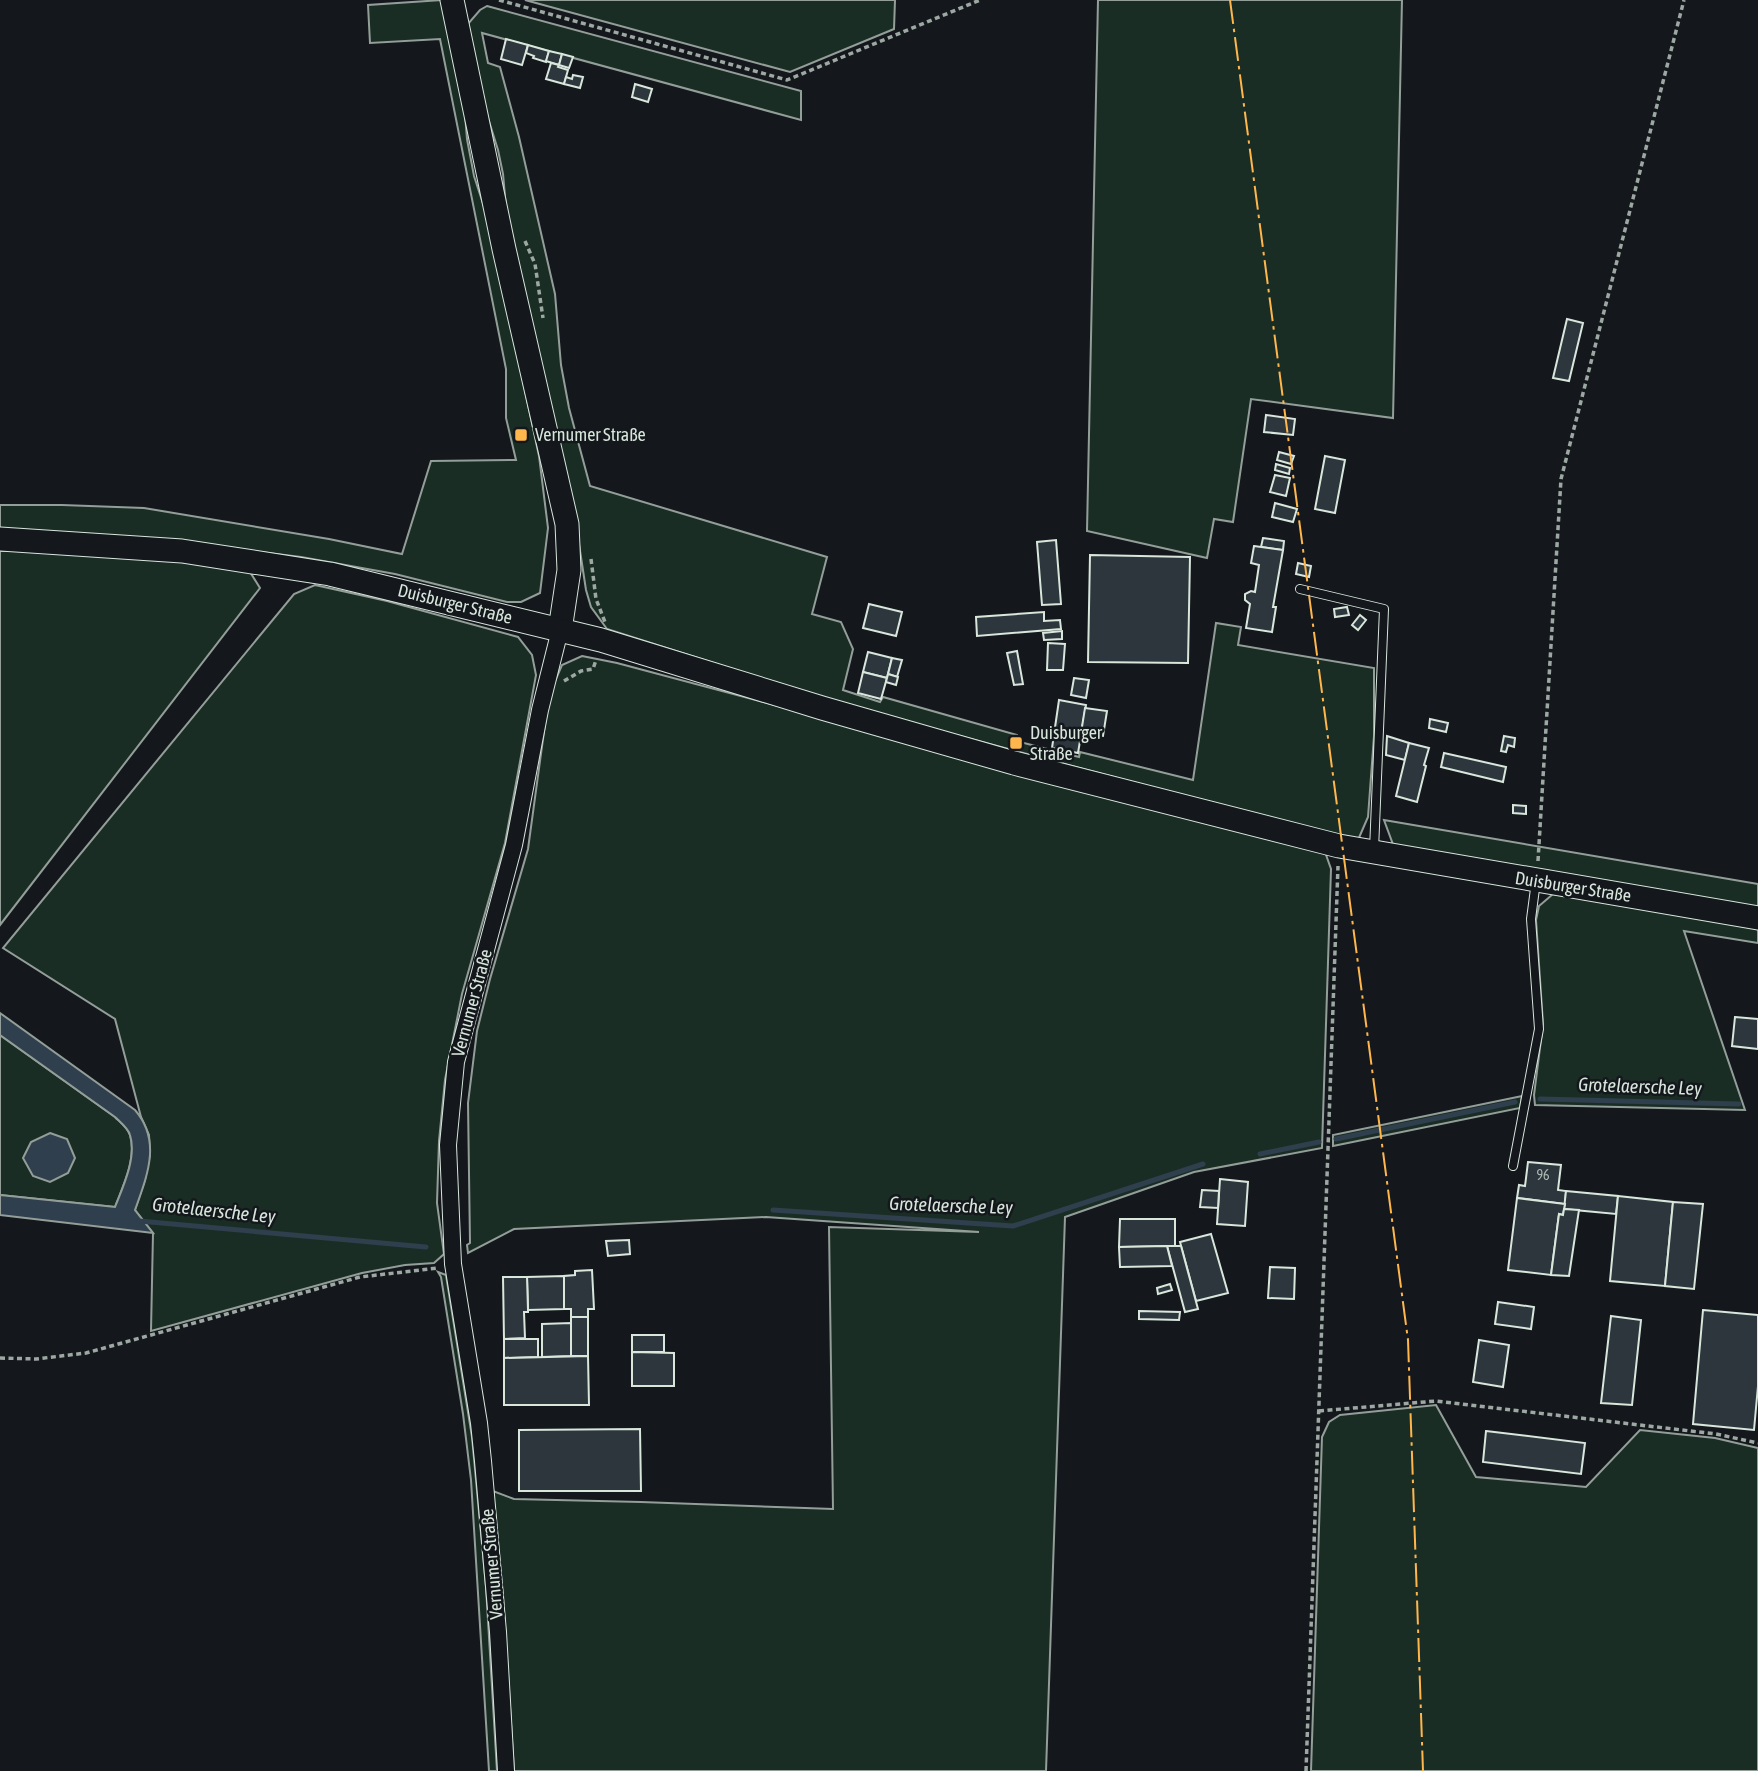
<svg xmlns="http://www.w3.org/2000/svg" width="1758" height="1771" font-family="'Asap Condensed',sans-serif">
<style>
.green{fill:#1a2d24;stroke:#939e99;stroke-width:2}
.water{fill:#2f3f4d;stroke:#939e99;stroke-width:2}
.lines{fill:none;stroke-linecap:round;stroke-linejoin:round}
.stream{stroke:#2f3f4d;stroke-width:5}
.building{fill:#2c363c;stroke:#d8e6dc;stroke-width:2}
.lane-casing{stroke:#d8e6dc;stroke-width:10}
.street-casing{stroke:#d8e6dc;stroke-width:18}
.secondary-casing{stroke:#d8e6dc;stroke-width:25}
.path{stroke:#9da8a2;stroke-width:3.5;stroke-dasharray:5 3.5;stroke-linecap:butt}
.lane{stroke:#14181c;stroke-width:8}
.street{stroke:#14181c;stroke-width:16}
.secondary{stroke:#14181c;stroke-width:23}
.power{stroke:#ffb74d;stroke-width:2;stroke-dasharray:24 5 3.5 5;stroke-linecap:butt}
.poi-dot{fill:#ffb74d;stroke:#14181c;stroke-width:2.5}
.labels{text-anchor:middle;stroke-width:5;stroke-linejoin:round;paint-order:stroke}
.number-label{font-size:14px;fill:#adbab4}
.poi-label{font-size:18px;fill:#d8e6dc;stroke:#14181c;text-anchor:start}
.street-label{font-size:18px;fill:#d8e6dc;stroke:#14181c}
.water-label{font-size:19px;font-style:italic;fill:#d8e6dc;stroke:#14181c}
</style>
<rect width="100%" height="100%" fill="#14181c"/>
<g class="green">
<path d="M442,0L465,114L467,139L474,176L489,222L539,456L548,528L540,593L521,602H507L395,574L301,557L148,538L0,532V505H62L144,508L329,539L402,554L431,461L516,460L506,418V369L440,39L370,43L368,5Z"/>
<path d="M525,0H895L894,29L790,72Z"/>
<path d="M1098,0H1402L1393,418L1251,399L1233,522L1214,519L1207,558L1087,531Z"/>
<path d="M487,6L801,91V120L482,33L488,63L500,67L519,137L555,294L561,365L569,408L590,486L827,557L812,614L841,622L853,649L843,690L880,702L883,697L1017,735L1016,741L1079,757L1080,752L1193,780L1216,623L1241,627L1238,645L1374,668V736L1368,817L1358,840L1297,826L855,708L607,629L591,607L586,590L577,531L507,218L503,174L498,150L483,102L467,25L480,10Z"/>
<path d="M0,551H56L140,556L250,572L260,588L0,925Z"/>
<path d="M315,585L387,601L518,637L532,655L536,675L505,843L462,994L445,1080L439,1141L437,1203L444,1254L434,1263L405,1265L362,1273L151,1331L153,1233L135,1210L145,1180L150,1155L149,1135L141,1117L115,1019L3,948L294,594Z"/>
<path d="M582,656L617,663L1325,852L1331,869L1322,1148L1194,1172L1065,1217L1046,1771H514L503,1595L493,1491L514,1499L641,1502L833,1509L829,1227L979,1232L766,1217L514,1229L468,1253L467,1245L470,1243L468,1103L477,1031L490,979L528,849L549,695L562,665Z"/>
<path d="M1384,820L1758,884V908L1394,847Z"/>
<path d="M1553,894L1758,928V943L1684,931L1745,1110L1535,1105L1534,1095L1543,1024L1536,920L1539,906Z"/>
<path d="M0,1035L115,1117C120,1122 128,1128 130,1135C137,1158 123,1186 115,1207L0,1195Z"/>
<path d="M1522,1096L1520,1108L1333,1146V1135Z"/>
<path d="M438,1272L446,1275L472,1437L486,1587L497,1771H489L471,1480L463,1414L441,1277Z"/>
<path d="M1436,1405L1476,1477L1586,1487L1640,1430L1715,1438L1758,1448V1771H1311L1322,1437L1329,1422L1340,1415Z"/>
</g>
<g class="water">
<path d="M0,1013L135,1110C162,1141 147,1176 135,1210L153,1233L0,1215V1195L115,1207C123,1187 137,1157 130,1135C128,1128 120,1122 115,1117L0,1035Z"/>
<path d="M50,1133L67,1139L75,1158L68,1173L50,1182L33,1176L23,1158L31,1142Z"/>
</g>
<g class="lines">
<g class="stream">
<path d="M1540,1099L1739,1104"/>
<path d="M1336,1139L1515,1102"/>
<path d="M1260,1154L1319,1142"/>
<path d="M773,1210L1013,1226L1203,1164"/>
<path d="M139,1221L426,1247"/>
</g>
</g>
<g class="building">
<path d="M506,39L528,45L522,65L501,59Z"/>
<path d="M528,45L549,51L546,62L533,58L534,56L526,53Z"/>
<path d="M549,51L562,54L559,65L546,61Z"/>
<path d="M562,54L573,57L569,68L559,65Z"/>
<path d="M551,63L559,65L558,67L568,70L564,84L546,79Z"/>
<path d="M573,75L583,77L580,88L564,84L566,77L572,79Z"/>
<path d="M635,84L652,89L648,102L632,97Z"/>
<path d="M1567,319L1583,323L1569,381L1553,378Z"/>
<path d="M1266,415L1295,419L1293,435L1264,432Z"/>
<path d="M1279,452L1294,456L1291,464L1277,460Z"/>
<path d="M1325,456L1345,460L1335,513L1315,509Z"/>
<path d="M1276,464L1290,468L1289,474L1275,470Z"/>
<path d="M1275,475L1290,478L1286,496L1270,492Z"/>
<path d="M1275,503L1297,509L1293,522L1272,517Z"/>
<path d="M1263,538L1284,541L1283,550L1261,547Z"/>
<path d="M1056,540L1061,604L1042,605L1037,542Z"/>
<path d="M1254,546L1283,550L1273,607H1276L1272,632L1246,628L1250,604L1245,600V594L1251,591L1255,592L1259,565L1251,563Z"/>
<path d="M1090,555L1190,557L1188,663L1088,662Z"/>
<path d="M1298,563L1311,566L1309,577L1296,574Z"/>
<path d="M869,604L902,612L896,636L863,628Z"/>
<path d="M1347,607L1349,615L1335,617L1334,609Z"/>
<path d="M1044,612V621L1060,620L1061,629L977,636L976,617Z"/>
<path d="M1360,615L1366,620L1358,630L1352,625Z"/>
<path d="M1062,631V639L1044,640L1043,633Z"/>
<path d="M1048,643L1065,644L1063,670H1047Z"/>
<path d="M1017,651L1023,684L1014,685L1007,653Z"/>
<path d="M868,652L892,658L887,678L863,672Z"/>
<path d="M892,658L902,660L897,677L888,674Z"/>
<path d="M863,672L887,678L881,699L858,693Z"/>
<path d="M888,674L898,677L896,685L886,682Z"/>
<path d="M1074,678L1089,680L1086,698L1071,695Z"/>
<path d="M1059,700L1086,705L1078,753L1052,748Z"/>
<path d="M1085,708L1107,711L1103,736L1081,733Z"/>
<path d="M1430,719L1448,723L1446,732L1429,728Z"/>
<path d="M1387,736L1409,743L1405,760L1386,755Z"/>
<path d="M1504,736L1515,738L1514,747L1508,745L1506,752L1501,751Z"/>
<path d="M1409,743L1429,748L1424,765L1426,766L1417,802L1396,796Z"/>
<path d="M1444,753L1506,767L1503,782L1441,767Z"/>
<path d="M1513,805L1526,806V814L1513,813Z"/>
<path d="M1735,1017L1758,1019V1049L1732,1046Z"/>
<path d="M1528,1162L1561,1165L1558,1190L1566,1191L1565,1204L1517,1198L1519,1185L1525,1186Z"/>
<path d="M1220,1179L1248,1182L1245,1226L1217,1224Z"/>
<path d="M1202,1190L1219,1191L1218,1208L1200,1207Z"/>
<path d="M1566,1191L1618,1196L1616,1214L1564,1209Z"/>
<path d="M1618,1196L1673,1202L1665,1286L1610,1281Z"/>
<path d="M1517,1198L1565,1204L1563,1215L1559,1214L1551,1275L1508,1270Z"/>
<path d="M1673,1202L1703,1204L1694,1289L1665,1286Z"/>
<path d="M1564,1209L1579,1210L1569,1276L1551,1275L1559,1214L1563,1215Z"/>
<path d="M1120,1219H1175V1246L1119,1247Z"/>
<path d="M1211,1234L1228,1293L1196,1301L1180,1242Z"/>
<path d="M629,1240L630,1254L608,1256L606,1241Z"/>
<path d="M1167,1246H1181L1198,1309L1185,1312Z"/>
<path d="M1167,1246L1172,1266L1120,1267L1119,1247Z"/>
<path d="M1270,1267L1295,1268L1294,1299L1268,1298Z"/>
<path d="M592,1270L594,1309H588V1317H571V1309H564V1276L575,1275V1271Z"/>
<path d="M564,1276V1309L528,1310L527,1277Z"/>
<path d="M503,1277H527L528,1310V1312H524L525,1338L504,1339Z"/>
<path d="M1170,1284L1172,1290L1158,1294L1157,1288Z"/>
<path d="M1498,1302L1534,1307L1531,1329L1495,1324Z"/>
<path d="M1703,1310L1758,1315V1386L1754,1430L1693,1424Z"/>
<path d="M1139,1311L1180,1312L1179,1320L1139,1319Z"/>
<path d="M1611,1316L1641,1320L1632,1405L1601,1403Z"/>
<rect x="571" y="1317" width="17" height="39"/>
<path d="M571,1323V1356L542,1357V1324Z"/>
<rect x="632" y="1335" width="32" height="17"/>
<path d="M504,1339H538V1357L504,1358Z"/>
<path d="M1479,1340L1509,1345L1503,1387L1473,1382Z"/>
<path d="M632,1352L674,1353V1386H632Z"/>
<path d="M588,1356L589,1405H504V1358Z"/>
<path d="M640,1429L641,1491H519V1430Z"/>
<path d="M1486,1431L1585,1443L1581,1474L1483,1462Z"/>
</g>
<g class="lines">
<defs>
<g id="lane">
<path d="M1300,589L1384,609L1374,850"/>
<path d="M1513,1166L1539,1029L1531,919L1536,881"/>
</g>
<path id="street" d="M506,1771L498,1632L483,1461L479,1423L453,1264L448,1145L456,1062L514,845L540,710L560,630"/>
<g id="secondary">
<path d="M452,0L504,249L567,524L569,570L560,630"/>
<path d="M0,539L182,551L330,574L601,640L822,708L1014,763L1339,846L1758,918"/>
</g>
</defs>
<use href="#lane" class="lane-casing"/>
<use href="#street" class="street-casing"/>
<use href="#secondary" class="secondary-casing"/>
<g class="path">
<path d="M499,0L787,80L980,0"/>
<path d="M525,241L535,264L543,318"/>
<path d="M591,559L596,599L605,622"/>
<path d="M564,681L581,671L593,669L596,660"/>
<path d="M1538,861L1561,479L1684,0"/>
<path d="M0,1358L36,1359L86,1353L360,1277L438,1268"/>
<path d="M1319,1411L1436,1401L1716,1434L1758,1443"/>
<path d="M1306,1771L1338,866"/>
</g>
<use href="#lane" class="lane"/>
<use href="#street" class="street"/>
<use href="#secondary" class="secondary"/>
<path class="power" d="M1230,0L1408,1340L1423,1771"/>
</g>
<g class="poi-dot">
<rect x="514" y="428" width="14" height="14" rx="3.5"/>
<rect x="1009" y="736" width="14" height="14" rx="3.5"/>
</g>
<g class="labels">
<g class="number-label">
<text x="1543" y="1180">96</text>
</g>
<g class="poi-label">
<text x="535" y="441">Vernumer Straße</text>
<text x="1030" y="739">Duisburger<tspan x="1030" dy="21">Straße</tspan></text>
</g>
<g class="street-label">
<text transform="translate(455 604) rotate(14)" y="6">Duisburger Straße</text>
<text transform="translate(1573 887) rotate(9)" y="6">Duisburger Straße</text>
<text transform="translate(472 1003) rotate(-75)" y="6">Vernumer Straße</text>
<text transform="translate(492 1564) rotate(-95)" y="6">Vernumer Straße</text>
</g>
<g class="water-label">
<text transform="translate(1640 1086) rotate(2)" y="7">Grotelaersche Ley</text>
<text transform="translate(951 1205) rotate(2)" y="7">Grotelaersche Ley</text>
<text transform="translate(214 1210) rotate(6)" y="7">Grotelaersche Ley</text>
</g>
</g>
</svg>
